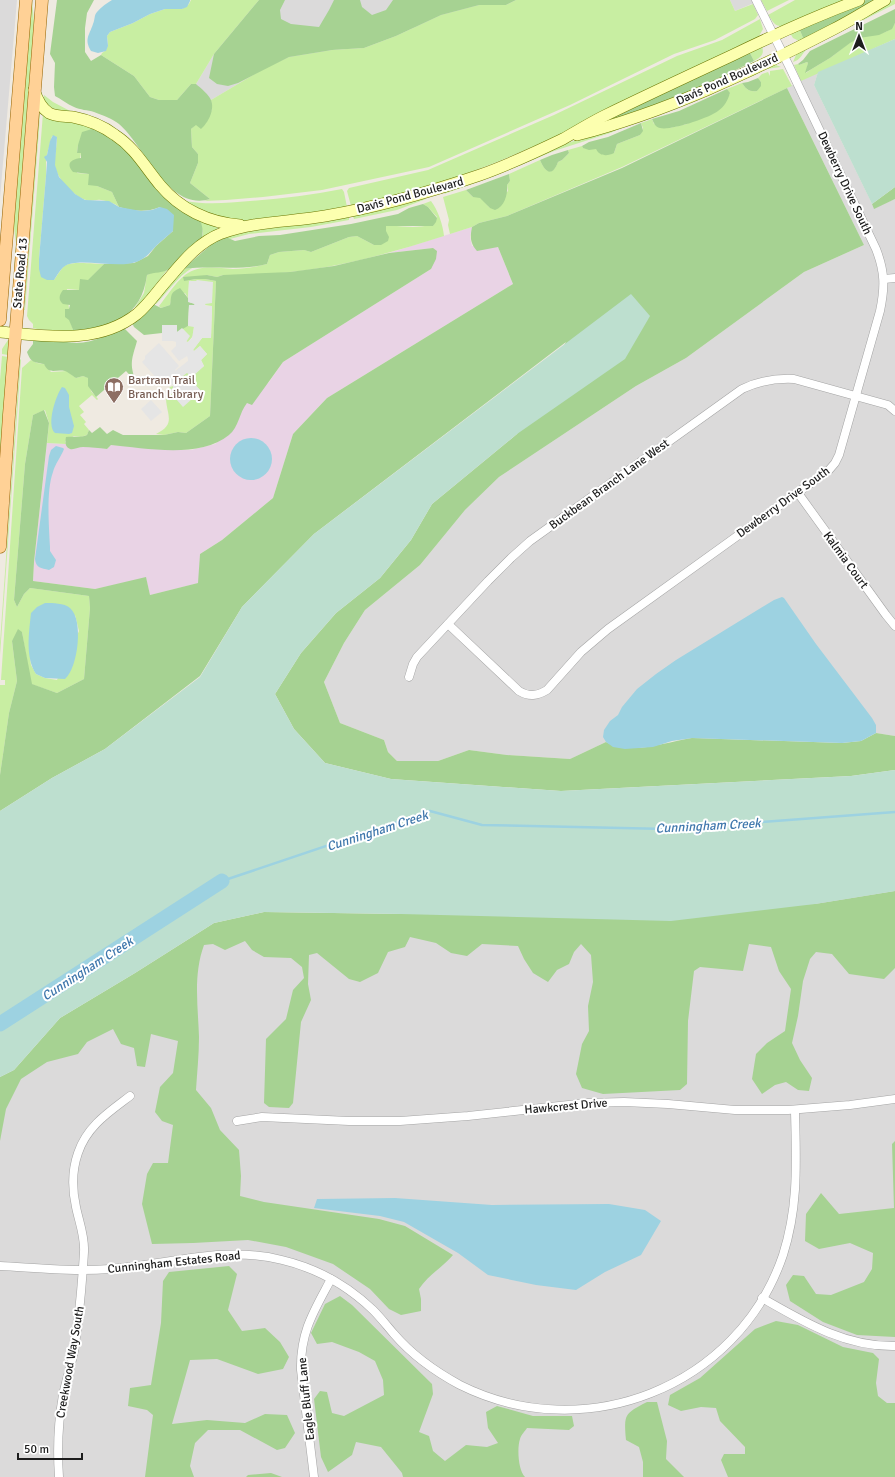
<svg xmlns="http://www.w3.org/2000/svg" width="895" height="1477" font-family="Signika,sans-serif">
<style>
.residential{fill:#dbdada}
.industrial{fill:#e9d3e5}
.grass{fill:#c8eea2;fill-rule:evenodd}
.forest{fill:#a6d292}
.wetland{fill:#bddfcf}
.parking{fill:#e5e5e5}
.water{fill:#9dd2e1}
.lines{fill:none;stroke-linecap:round;stroke-linejoin:round}
.stream{stroke:#9dd2e1;stroke-width:2.5}
.river{stroke:#9dd2e1;stroke-width:15}
.street-casing{stroke:#a4a4a4;stroke-width:9}
.secondary-casing{stroke:#6b7700;stroke-width:12}
.primary-casing{stroke:#956300;stroke-width:13}
.street{stroke:#fff;stroke-width:8}
.secondary{stroke:#fcffaf;stroke-width:11}
.primary{stroke:#ffd196;stroke-width:12}
.labels{text-anchor:middle;stroke-width:4;stroke-linejoin:round;paint-order:stroke}
.street-label{font-size:12px;fill:#1d1d1d;stroke:#fff}
.education-label{font-size:12px;fill:#785e54;stroke:#fff;text-anchor:start}
.water-label{font-size:13px;font-style:italic;fill:#3f77ac;stroke:#fff}
</style>
<rect width="100%" height="100%" fill="#efeae1"/>
<g class="residential">
<path d="M0,0H17L0,198Z"/>
<path d="M259,0H516L265,68L211,100L196,84L214,54Z"/>
<path d="M730,0H761L735,11Z"/>
<path d="M818,72L814,85L874,208L895,199V736L876,733L606,742L570,759L507,755L469,750L438,761H397L388,752L384,740L340,723L324,682L344,643L365,610L420,565L465,510L499,477L636,386L686,358L804,272L864,245L787,88Z"/>
<path d="M895,891V1477H0V1077L14,1070L214,923L671,921Z"/>
</g>
<path class="industrial" d="M472,227L470,237L472,246L498,247L513,284L327,398L293,434L273,498L222,540L200,554L199,583L150,595L146,578L95,589L33,581L34,562L47,443L66,444L68,447L71,449L81,447H98L107,449L111,445L166,449L191,450L215,444L236,426L242,408L269,382L283,362L431,269L433,248L389,253Z"/>
<g class="grass">
<path d="M30,0H32L34,22L11,314L16,243L13,220Z"/>
<path d="M191,0H259L214,54L196,84H191L177,100H159L150,97L134,76L101,55L102,53C109,49 108,44 107,36L110,32L133,23L150,14L165,9H182L189,4Z"/>
<path d="M516,0H730L735,11L753,4L758,15L755,19L715,40L674,54L570,105L429,167L322,190L263,197L226,200L204,201L210,199L190,183L198,163V154L192,147L191,129L212,110L211,100L265,68L289,57L332,50L364,48L396,36L441,15L479,5H506Z"/>
<path d="M761,0H789L767,11Z"/>
<path d="M795,0H848L787,26C774,27 775,24 768,15Z"/>
<path d="M893,0H895V4L808,48C802,53 801,60 793,62L796,55L802,49Z"/>
<path d="M760,19L763,29L758,38C665,83 573,133 476,170C435,186 393,197 351,206L347,191L349,188L428,170L554,115L677,56L722,40Z"/>
<path d="M895,23V39L801,81L794,65L798,64L799,65L807,62L808,63L806,73C814,67 822,63 830,58C840,51 848,42 859,38C871,33 888,37 895,23Z"/>
<path d="M799,28L804,40L799,41L793,38L790,33Z"/>
<path d="M762,47C765,54 760,58 754,61L749,51Z"/>
<path d="M776,65L781,67L766,69L753,76L737,81L675,109L641,120L610,133L554,151L494,176L444,194L446,191L552,148L596,134L770,66Z"/>
<path d="M783,69L792,86L787,88L622,167L507,216L479,223L472,227L450,234L448,225L449,220L443,197L466,190L473,197H480L490,208L508,191L507,185L510,181L509,174L540,160C545,172 552,177 558,162L562,160L569,153L568,150L582,146L583,148L596,149L614,153L617,144L640,135L643,128L641,123L652,119L654,124L669,128L687,124L730,94L727,89L742,83C746,89 749,92 757,91L761,82L758,78L762,74L768,72L770,76V71Z"/>
<path d="M44,95L53,102L72,112L55,111L54,108L52,109L44,102Z"/>
<path d="M39,111H40L39,130L25,310H24Z"/>
<path d="M43,113L51,118V120H69L104,132L78,145L77,153H81L77,173L89,174L97,186L112,192L119,207C114,203 108,201 101,200C96,199 91,202 86,200C72,195 58,180 55,166C54,157 57,147 57,137L52,136L46,158V176L39,259L54,280C57,276 61,268 66,265C74,261 95,264 104,264L79,290L67,289L69,309H66L74,332L37,329L33,328V324L29,320L27,316Z"/>
<path d="M342,189L344,192L347,207L303,215L244,221L227,220L209,216L185,201C207,205 228,203 250,201C281,199 311,195 342,189Z"/>
<path d="M421,199H426L397,210L354,219L353,216Z"/>
<path d="M431,201C438,210 443,225 444,236C394,252 342,267 290,272C267,275 245,275 223,275L217,277L207,275L187,281L196,279H205L216,281L210,416L186,433L178,432L164,435L156,434C176,424 167,416 166,399C165,395 168,391 170,387L173,386V388L201,391L186,376L181,378L187,372L191,377L204,366L201,360L207,354L200,346L194,351L193,350L202,338H211L212,306L205,305L206,282L189,281L188,298L185,293L171,300L170,305L161,308L159,306C167,296 175,283 185,275C200,264 216,268 233,269C244,269 256,267 267,264L270,255L279,252L304,250L311,252L349,237L357,236L374,245L386,231V226C395,225 404,227 413,227C420,227 426,225 433,226L437,217L428,207L423,204Z"/>
<path d="M349,216V220L311,227L249,234L230,239L226,237L248,231L310,223Z"/>
<path d="M200,220L217,226V230L202,238L203,233Z"/>
<path d="M192,268C177,277 168,292 156,304H153L183,269Z"/>
<path d="M167,270L144,300L134,309L144,293L147,275L153,272Z"/>
<path d="M188,326H194L193,336L188,342L186,341L189,336L182,328Z"/>
<path d="M8,340H10L8,355L2,354V349Z"/>
<path d="M2,356L8,357L0,465V380Z"/>
<path d="M20,359L21,360L0,655V643Z"/>
<path d="M31,360L37,363L44,364L51,372L67,371L76,378L83,376L89,378L91,391L98,399L97,400L92,395L79,406L84,412L80,415L86,422L84,424L89,430L87,435L81,437L74,436L65,441L66,444L47,443L49,423L45,410L33,415L25,464L14,600L17,607L24,594L30,588L89,596L90,608L84,679L57,693L31,684L22,632L12,641L17,681L9,713L0,775V685H5V680H1L22,368ZM75,615L79,631L57,680L45,678L36,674L31,665L30,658Z"/>
</g>
<g class="forest">
<path d="M57,0H94L87,13L85,28V52L91,61L101,55L134,76L150,97L159,100H177L191,84H196C201,88 209,95 211,100C215,110 208,123 201,129L196,125L191,129L192,147L198,154V163L190,183L210,199C168,212 145,146 119,124C113,119 102,115 94,112C88,110 80,110 74,107C67,104 61,99 55,96L54,87L55,63L50,54Z"/>
<path d="M259,0H285L280,10L281,19L291,24L319,27L329,10L334,0H360L362,7L372,15L386,10L393,0H516L506,5H479L441,15L396,36L364,48L332,50L289,57L238,83L228,86L217,84L209,78L214,54Z"/>
<path d="M866,0H878L804,40L799,28L839,10Z"/>
<path d="M895,9V23L892,29L879,35L859,38L850,43L830,58L805,73L808,63L807,62L799,65L798,64L803,60L810,51Z"/>
<path d="M749,51L754,61L683,96L602,124V121Z"/>
<path d="M758,78L761,82V86L757,91C749,92 746,89 742,83L748,82Z"/>
<path d="M787,88L864,245L804,272L686,358L636,386L499,477L465,510L420,565L365,610L344,643L324,682L340,723L384,740L388,752L397,761H438L469,750L507,755L570,759L606,742C631,756 665,742 692,738L842,743L861,741L876,733L895,736V770L851,776L561,791L391,779L325,763L294,729L275,694L301,653L336,613L380,578L411,540L432,504L517,434L566,342L314,534L242,607L200,676L105,749L52,778L0,811V775L9,713L17,681L12,641L18,629L22,632L32,684L57,693L84,679L90,608L89,596L30,588L24,594L17,607L14,600L25,464L33,415L44,410L49,423L34,562L33,581L95,589L146,577L150,595L198,583L200,554L222,540L273,498L293,434L327,398L513,284L498,247L477,251C470,243 470,237 472,227L479,223L507,216L622,168Z"/>
<path d="M727,89L730,93C728,100 724,107 718,111C709,118 670,131 660,128C655,127 654,123 652,119L679,111Z"/>
<path d="M641,123L643,131L640,135L617,144L614,153C608,156 600,157 596,149L589,150L583,148L582,146L589,142L608,137Z"/>
<path d="M92,129L104,132L115,140L200,220C203,227 203,232 202,238C189,247 180,259 169,269C164,273 154,272 147,275C141,318 113,326 74,332L69,320L65,317V309H69L70,305L63,304C58,300 59,295 63,290H79L80,279L88,280L104,264L134,263L148,256L156,246L173,231L160,207C145,213 133,211 119,207L112,192L97,186L88,185L89,174L73,172C65,163 72,159 81,158V153H77L78,145L82,132Z"/>
<path d="M568,150L569,153L562,160L558,162C552,178 545,172 540,160L552,155Z"/>
<path d="M509,174L510,181L507,185C508,195 504,207 495,210L490,208L480,198L473,197L466,190Z"/>
<path d="M895,187V199L874,209L872,204Z"/>
<path d="M423,204L428,207L437,218L436,222L433,226H386V231L389,237L388,241L381,245H374L357,236L349,237L311,252L304,250L279,252L270,255L267,264C239,271 211,265 183,269L213,243L226,237L235,241L259,236L280,235L351,224L398,214L409,208Z"/>
<path d="M433,248L437,251L436,259L431,269L283,362L252,405L247,403C239,413 239,427 229,435C200,459 145,448 111,445L107,449C99,448 91,447 83,447C79,447 74,450 70,449C65,447 65,442 66,437C74,436 80,438 87,435L89,430L92,433L100,427L107,434L113,430L123,435H164L178,432L186,433L210,416L216,281L205,279H196L184,281L183,277L207,275L217,277L223,275L290,272L334,266L389,253Z"/>
<path d="M180,288L188,298L189,302L195,304L194,305H189L188,326L177,332V325H162V333L144,335L134,327L132,323L153,304L161,308L170,305C172,296 169,293 180,288Z"/>
<path d="M124,328L137,341C132,359 129,363 136,382L126,371L96,397L88,386V378L83,376L76,378C73,376 68,372 65,371C55,369 49,375 44,364C34,362 31,363 27,352L33,344V341C47,338 62,342 77,343C93,343 109,334 124,328Z"/>
<path d="M895,891V968L884,979L849,974L832,954L816,952L810,959L803,981L798,1016L792,1043L800,1060L812,1078L809,1091L798,1090L786,1082L775,1085L762,1094L752,1079L756,1054L767,1043L785,1031L791,989L779,971L771,947L749,944L743,971L700,967L694,971L688,1021L687,1084L680,1090L603,1094L582,1088L576,1074L582,1044L589,1031L588,1006L593,982L591,955L581,944L574,952L569,964L557,970L548,982L533,973L524,959L518,946L482,944L467,956L451,953L436,943L410,937L405,947L388,952L378,973L360,982L349,979L317,953L309,955L308,984L311,1000L301,1022L293,1103L289,1108L269,1107L264,1103L266,1039L286,1019L293,990L304,978L302,967L291,958L264,957L252,950L245,941L225,950L213,944L204,945C193,975 198,1006 199,1037C199,1055 197,1073 196,1090L211,1108L220,1130L239,1150L241,1176L240,1196L264,1202L379,1219L405,1226L453,1255C443,1267 428,1275 419,1289L421,1299V1311L401,1315L389,1309L370,1289L333,1264L286,1247L248,1240L193,1243L152,1244L142,1204L147,1174L153,1163H168L173,1125L162,1121L155,1112L160,1087L173,1073L178,1041L151,1034L145,1067L137,1066L134,1048L121,1044L113,1029L87,1042L78,1054L47,1062L21,1079L6,1109L0,1141V1077L14,1070L60,1018L135,973L214,923L264,912L401,914L815,904Z"/>
<path d="M895,1141V1337L857,1335L823,1322L790,1301L786,1285L793,1275L804,1276L816,1294L831,1295L864,1282L872,1269L873,1253L850,1243L819,1249L805,1241L806,1214L821,1193L839,1214L894,1208L892,1144Z"/>
<path d="M229,1266L237,1274L228,1310L242,1331L265,1328L280,1342L289,1357L283,1369L258,1374L217,1359L190,1360L172,1424L207,1420L245,1423L265,1414L287,1415L295,1433L285,1448L277,1450L240,1430H208L195,1443L190,1466L194,1477H145L153,1415L147,1410L128,1406L130,1388L151,1385L161,1323L163,1281L169,1272Z"/>
<path d="M340,1296L352,1305L432,1384L433,1394L419,1432L429,1436L433,1451L445,1461L466,1445L487,1447L498,1443L488,1428L486,1412L497,1406L533,1416H572L574,1426L569,1430L527,1428C525,1431 521,1435 520,1439C517,1448 518,1470 525,1477H403L402,1473L381,1447L356,1442L352,1455L328,1472L321,1457L314,1399L320,1391L327,1392L332,1413L344,1416L384,1395L383,1380L375,1361L359,1352L332,1342L317,1344L311,1333L325,1304Z"/>
<path d="M776,1321L798,1325L843,1347L873,1353L879,1359L876,1383L878,1396L887,1403H895V1477H728L721,1460L724,1454H745V1447L720,1421L716,1408L701,1407L681,1411L668,1405L670,1395L700,1378L755,1329Z"/>
<path d="M647,1402H657L667,1441L666,1459L684,1477H643V1462L639,1447L626,1440C624,1414 624,1414 647,1402Z"/>
<path d="M271,1473L282,1477H246L248,1475Z"/>
</g>
<g class="wetland">
<path d="M895,39V187L872,204L814,85L818,72Z"/>
<path d="M631,294L650,316L625,359L517,434L432,504L411,540L380,578L336,613L301,653L275,694L294,729L325,763L391,779L561,791L851,776L895,770V891L815,904L671,921L401,914L264,912L214,923L135,973L60,1018L14,1070L0,1077V811L52,778L105,749L200,677L242,607L314,534Z"/>
</g>
<g class="parking">
<path d="M197,280L213,282L212,303L205,304L206,306H212L211,338H202L193,350L194,351L200,346L207,354L201,360L204,366L192,377L187,373L181,377L182,379L186,375L201,391L183,407L169,391L173,388V386L166,378L160,382L142,362L145,359V356L159,343L179,366L175,370V371L188,361V359L187,356L179,361L171,351L176,346V342L173,341H162V325H177V332L182,328L190,336L186,342H188L192,338L194,327L188,326L189,305H194L195,304L188,302L189,281H196Z"/>
<path d="M151,400L162,412L151,421L141,409Z"/>
</g>
<g class="water">
<path d="M112,0H190V1L187,7L182,9H165L150,14L133,23L110,32L107,36L108,46L106,51L98,53L91,51C84,39 89,36 93,24C95,20 94,15 97,12C101,7 107,3 112,0Z"/>
<path d="M53,135L57,137L55,165L59,177L75,194L85,200L109,201L119,207L141,211L152,210L160,207L167,209L174,215L173,231C168,236 162,240 157,245C149,253 147,258 136,262C118,269 78,257 65,266C60,269 57,276 54,280H47L41,277L39,269V259L46,176L47,162L44,157L47,155L50,141Z"/>
<path d="M62,387L65,388L69,395V407L74,426L72,433L69,434L55,433C46,425 56,395 62,387Z"/>
<circle cx="251" cy="459" r="21"/>
<path d="M56,446L63,448L64,449C61,457 55,464 53,472C46,491 49,526 50,547V551L56,560L54,567L49,570C41,568 36,568 35,559L49,456L51,450Z"/>
<path d="M782,597L784,598L816,644L872,718L876,725V733L861,741L842,743L692,738L672,741L653,747L625,749L613,747L606,742L603,737L604,730L610,721L618,715L622,707L637,689L656,674L676,660L774,600Z"/>
<path d="M45,603C53,603 64,603 70,608C84,620 78,668 65,679L45,678L36,674C25,657 29,633 31,613L37,607Z"/>
<path d="M395,1198L492,1205L609,1204L645,1210L661,1221L641,1255L605,1272L576,1290L536,1285L488,1275L458,1253L404,1222L380,1216L314,1208L317,1199Z"/>
</g>
<g class="lines">
<path class="stream" d="M222,881L430,811L482,825L667,829L895,812"/>
<path class="river" d="M0,1024L222,881"/>
<defs>
<g id="street">
<path d="M884,279L895,278"/>
<path d="M798,493L886,615L895,626"/>
<path d="M448,624L519,691C529,697 537,696 547,690L581,652L608,629L829,470L835,463L839,455L880,311C885,287 885,272 876,249L789,66L756,0"/>
<path d="M409,677L413,664L417,657L488,581L511,558L530,541L742,389C759,381 774,378 794,379L888,405L895,411"/>
<path d="M237,1121L262,1117L349,1121H400L468,1116L587,1103L624,1102L668,1104L735,1110H788L850,1105L895,1099"/>
<path d="M0,1266C37,1268 74,1272 110,1269C168,1265 224,1245 282,1260C316,1268 348,1286 373,1310C381,1318 387,1326 394,1334C412,1355 436,1372 460,1385C584,1447 738,1388 783,1255C799,1205 796,1161 795,1110"/>
<path d="M762,1298C804,1322 845,1347 895,1346"/>
<path d="M59,1477C57,1449 58,1423 63,1395C66,1381 71,1366 74,1351C79,1318 82,1285 84,1252C85,1236 79,1222 76,1207C72,1189 72,1170 78,1153C87,1126 109,1112 130,1096"/>
<path d="M314,1477L301,1370C300,1332 314,1311 331,1279"/>
</g>
<g id="secondary">
<path d="M34,90C37,99 41,108 49,113C56,117 66,116 73,117C88,120 103,126 115,135C135,148 145,167 160,185C180,209 209,223 240,225"/>
<path d="M577,135C666,112 751,72 832,30C850,21 867,10 885,0"/>
<path d="M0,332C46,336 98,345 137,314C149,304 158,290 169,278C184,260 199,242 222,233C255,221 291,222 325,216C378,207 430,192 480,175C508,165 536,152 563,139C577,131 590,123 604,116C647,95 690,75 733,55C774,35 816,16 859,0"/>
</g>
<g id="primary">
<path d="M0,320L26,0"/>
<path d="M0,547L9,415L42,0"/>
</g>
</defs>
<use href="#street" class="street-casing"/>
<use href="#secondary" class="secondary-casing"/>
<use href="#primary" class="primary-casing"/>
<use href="#street" class="street"/>
<use href="#secondary" class="secondary"/>
<use href="#primary" class="primary"/>
</g>
<defs>
<symbol id="library-pin" viewBox="-11 -11 22 30"><path d="M0 17L-7.5 6A9.5 9.5 0 1 1 7.5 6Z" fill="#8d6e63" stroke="#fff"/><path d="M-6-4Q-3-5.5-.7-3.5V5Q-3 3-6 4ZM6-4Q3-5.5 .7-3.5V5Q3 3 6 4Z" fill="#fff"/></symbol>
</defs>
<g fill-rule="evenodd">
<use href="#library-pin" x="103" y="376" width="22" height="30"/>
</g>
<g class="labels">
<g class="street-label">
<text transform="translate(727 79) rotate(-24)" y="4">Davis Pond Boulevard</text>
<text transform="translate(845 183) rotate(65)" y="4">Dewberry Drive South</text>
<text transform="translate(410 195) rotate(-15)" y="4">Davis Pond Boulevard</text>
<text transform="translate(20 273) rotate(-85)" y="4">State Road 13</text>
<text transform="translate(609 484) rotate(-36)" y="4">Buckbean Branch Lane West</text>
<text transform="translate(783 502) rotate(-36)" y="4">Dewberry Drive South</text>
<text transform="translate(846 560) rotate(54)" y="4">Kalmia Court</text>
<text transform="translate(566 1106) rotate(-5)" y="4">Hawkcrest Drive</text>
<text transform="translate(174 1262) rotate(-6)" y="4">Cunningham Estates Road</text>
<text transform="translate(70 1362) rotate(-80)" y="4">Creekwood Way South</text>
<text transform="translate(306 1399) rotate(-96)" y="4">Eagle Bluff Lane</text>
</g>
<g class="education-label">
<text x="128" y="384">Bartram Trail<tspan x="128" dy="14">Branch Library</tspan></text>
</g>
<g class="water-label">
<text transform="translate(708 825) rotate(-3)" y="5">Cunningham Creek</text>
<text transform="translate(377 830) rotate(-18)" y="5">Cunningham Creek</text>
<text transform="translate(87 968) rotate(-33)" y="5">Cunningham Creek</text>
</g>
</g>
<g transform="translate(859 36)" stroke="#ffffff" stroke-width="3" paint-order="stroke">
<path d="M0-3L7 15L0 10L-7 15Z" fill="#1d1d1d"/>
<text y="-6" font-size="11" font-weight="bold" text-anchor="middle" fill="#1d1d1d">N</text>
</g>
<path d="M18 1453v6h64v-6" fill="none" stroke="#1d1d1d" stroke-width="2"/>
<text x="24" y="1453" font-size="12" fill="#1d1d1d" stroke="#ffffff" stroke-width="3" paint-order="stroke">50 m</text>
</svg>
